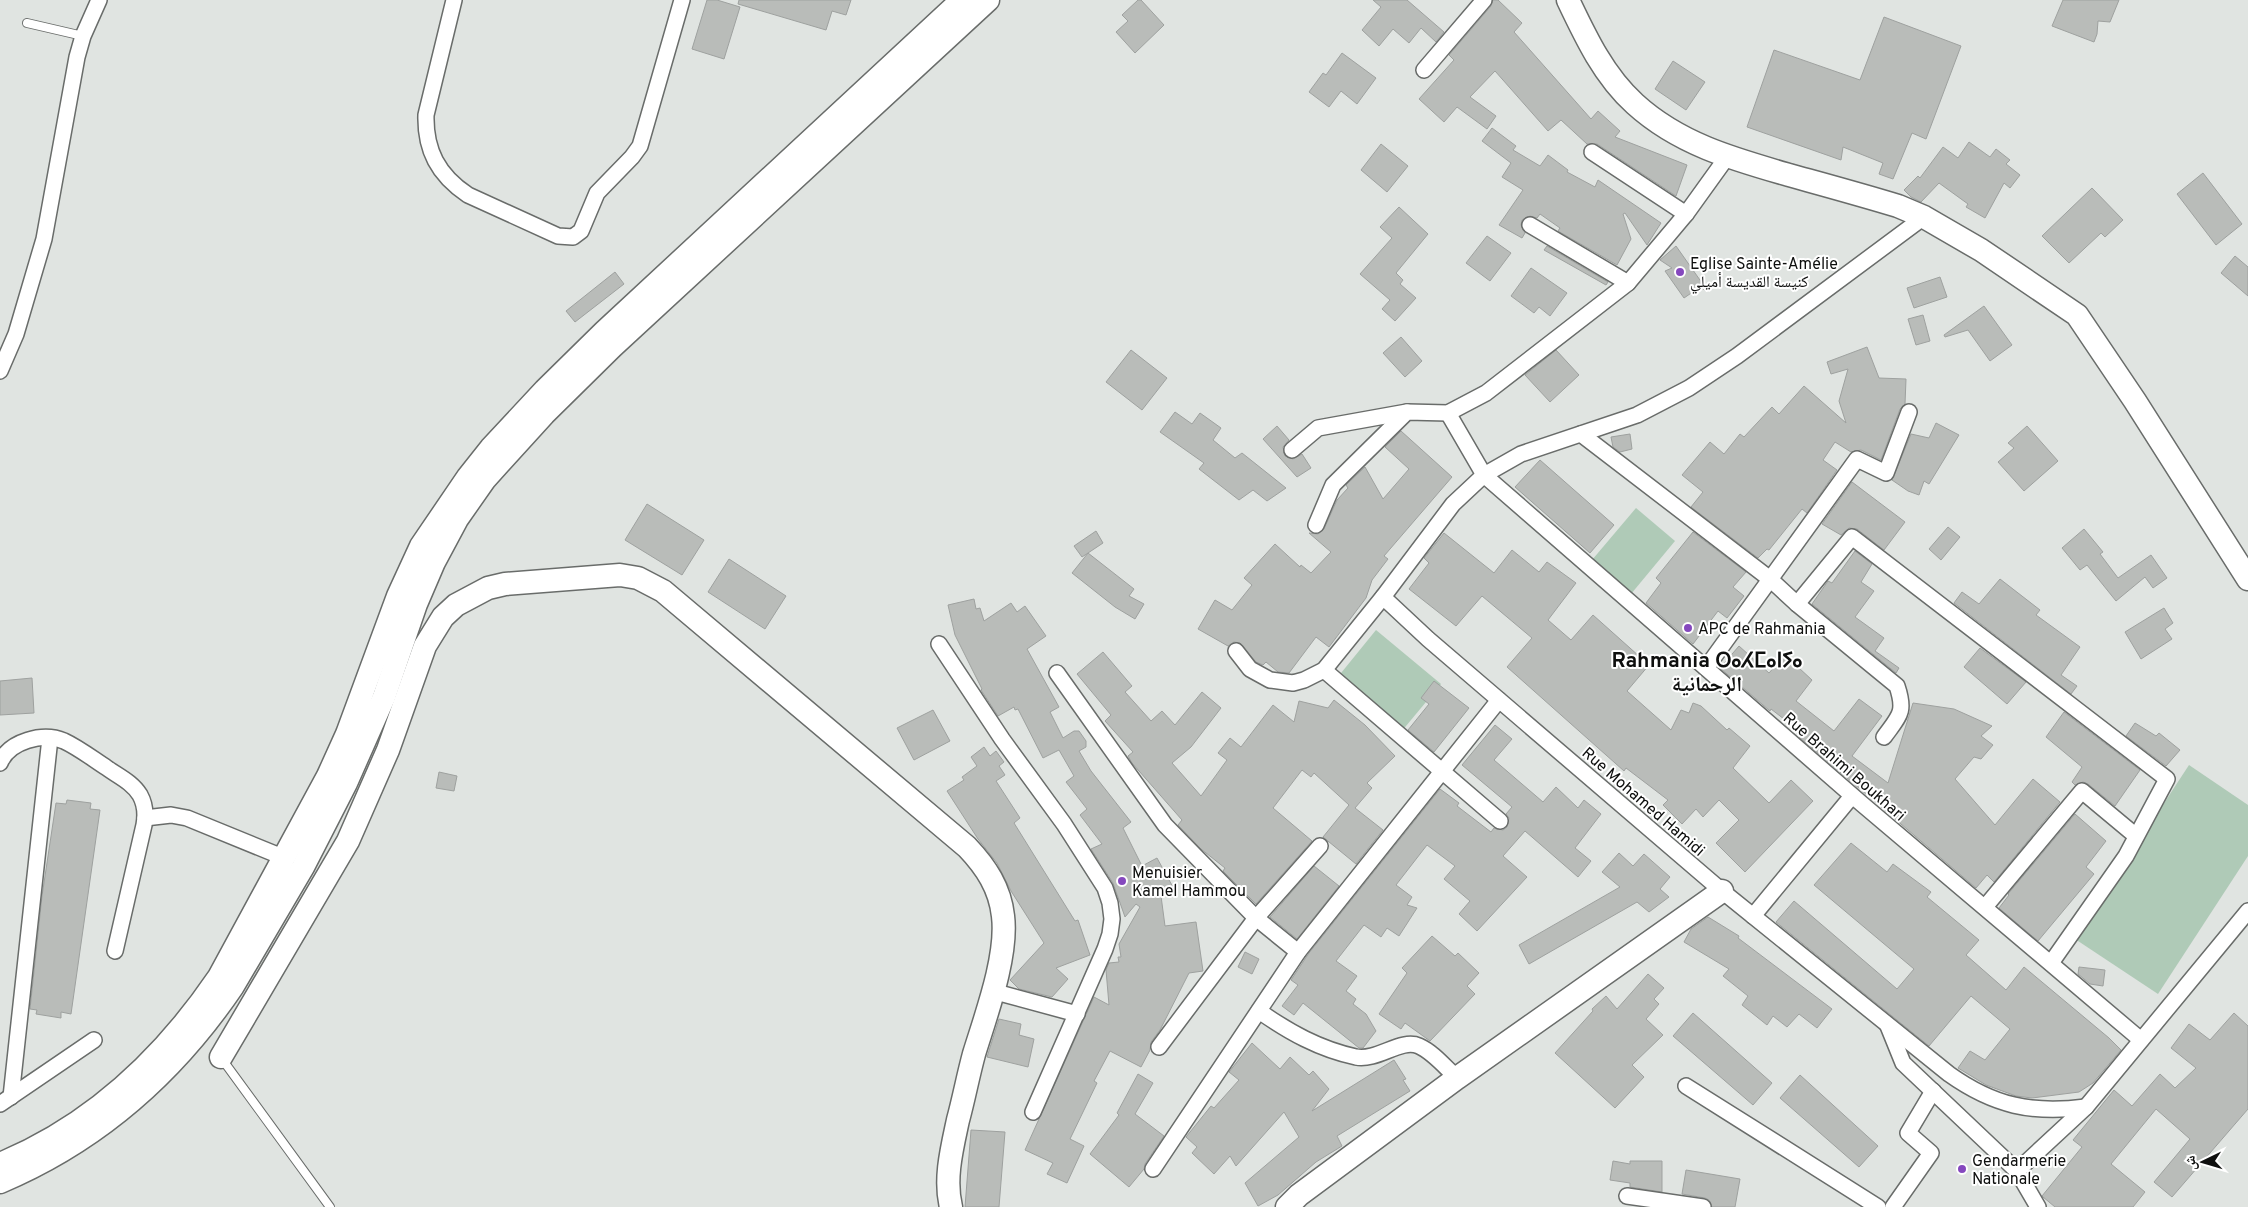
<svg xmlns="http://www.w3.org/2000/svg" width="2248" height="1207" font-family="Overpass,'Noto Naskh Arabic','Noto Sans Tifinagh',sans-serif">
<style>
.green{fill:#afcab7}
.building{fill:#b9bcb9;stroke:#9ea19f}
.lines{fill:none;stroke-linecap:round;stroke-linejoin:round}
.lane-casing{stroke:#696c6a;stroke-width:10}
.street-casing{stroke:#696c6a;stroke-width:18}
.secondary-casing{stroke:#696c6a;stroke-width:25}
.lane{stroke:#fff;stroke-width:8}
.street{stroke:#fff;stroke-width:15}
.secondary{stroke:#fff;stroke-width:22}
.poi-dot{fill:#8548be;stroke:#fff;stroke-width:2}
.labels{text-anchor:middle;stroke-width:4;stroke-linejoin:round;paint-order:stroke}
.poi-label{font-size:16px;fill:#0e0f0e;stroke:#fff;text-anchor:start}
.street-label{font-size:16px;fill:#0e0f0e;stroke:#fff}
.district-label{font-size:21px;font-weight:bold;fill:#0e0f0e;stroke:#fff}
</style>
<rect width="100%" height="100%" fill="#e0e4e1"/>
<g class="green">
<path d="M1636,508L1675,541L1631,594L1592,560Z"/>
<path d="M1376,630L1441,684L1401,732L1337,678Z"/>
<path d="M2189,765L2248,805V856L2158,994L2075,939Z"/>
</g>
<g class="building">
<path d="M707,0H717L740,7L724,59L692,49Z"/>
<path d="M739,0H851L846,15L832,11L826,30L738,4Z"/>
<path d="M1138,0H1141L1164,25L1135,53L1116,32L1128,21L1122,15Z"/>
<path d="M1373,0H1407L1444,32L1436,42L1421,28L1409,43L1393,29L1379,46L1362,30L1381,7Z"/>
<path d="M1493,0H1498L1522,23L1514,32L1591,119L1598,111L1620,131L1615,137L1687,165L1676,196L1597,144H1587L1561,120L1548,131L1495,71L1470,97L1496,116L1487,129L1457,107L1444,122L1419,99L1454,60L1449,55L1491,6Z"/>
<path d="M2063,0H2119L2110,22L2098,21L2097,34L2094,42L2052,26Z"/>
<path d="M1884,17L1961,46L1926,139L1912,133L1893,179L1879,174L1883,163L1843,147L1841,160L1747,127L1774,50L1860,80Z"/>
<path d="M1342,53L1376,78L1357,104L1341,91L1329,107L1309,92L1323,73L1326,75Z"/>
<path d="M1673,61L1705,82L1686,110L1655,89Z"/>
<path d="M1492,128L1516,146L1513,150L1540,166L1548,155L1568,170L1567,172L1595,187L1598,180L1661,223L1647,245L1625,213L1623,214L1631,239L1617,265L1558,231L1560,228L1540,214L1537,218L1530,216L1522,220L1521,225L1525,233L1522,238L1499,225L1523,190L1502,177L1511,163L1482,141Z"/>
<path d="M1969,142L1990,157L1996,149L2010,160L2006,164L2020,175L2010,188L2004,183L1985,218L1966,207L1968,204L1939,183L1921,202L1911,197L1904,190L1918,176L1920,178L1943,147L1958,158Z"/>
<path d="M1381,144L1408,166L1387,192L1361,170Z"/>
<path d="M2203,173L2242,224L2216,245L2177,194Z"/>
<path d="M2092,188L2123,220L2105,237L2101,233L2069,263L2042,236Z"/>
<path d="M1399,207L1428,234L1396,273L1403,280L1400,284L1416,298L1395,321L1382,309L1390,300L1360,274L1392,238L1380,227Z"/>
<path d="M1487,236L1511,253L1490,281L1466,263Z"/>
<path d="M1547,246L1608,282L1606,285L1544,250Z"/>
<path d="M1676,246L1707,290L1706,291L1700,287L1684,298L1665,271L1672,268L1660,260Z"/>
<path d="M2235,256L2248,267V296L2221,273Z"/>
<path d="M1531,268L1567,293L1550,316L1539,307L1534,313L1511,296Z"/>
<path d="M615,272L624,284L575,322L566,311Z"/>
<path d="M1940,277L1947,297L1914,308L1907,288Z"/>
<path d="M1984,306L2012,345L1990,361L1968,330L1945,337L1944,335Z"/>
<path d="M1923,315L1930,341L1916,345L1908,319Z"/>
<path d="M1401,337L1422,361L1405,377L1383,353Z"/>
<path d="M1867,347L1879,378L1906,379L1905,404L1900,409L1881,460L1861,450L1851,452L1835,442L1823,460L1837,470L1807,513L1802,509L1769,550L1767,549L1758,558L1691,507L1703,492L1682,475L1710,442L1724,454L1740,434L1744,437L1772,407L1779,414L1804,386L1846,423L1839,401L1848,369L1831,374L1827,362Z"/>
<path d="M1131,350L1167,378L1142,410L1106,382Z"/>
<path d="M1556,350L1579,375L1550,402L1525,375Z"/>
<path d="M1175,412L1192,424L1200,413L1221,428L1213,440L1235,458L1242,453L1286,488L1267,501L1253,490L1239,500L1199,469L1204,463L1160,432Z"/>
<path d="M1936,423L1959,435L1929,484L1924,481L1919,495L1908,491L1892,480L1911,434L1929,438Z"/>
<path d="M1277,426L1289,440L1283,447L1285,456L1293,459L1302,454L1311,468L1297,477L1263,439Z"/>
<path d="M2027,426L2058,461L2024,491L1998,462L2014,448L2008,443Z"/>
<path d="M1401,431L1452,477L1384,556L1388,559L1372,580L1366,598L1329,647L1316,637L1289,673L1278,672L1266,662L1263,665L1256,662L1240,643L1234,642L1228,646L1198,629L1215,600L1232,610L1252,585L1244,578L1275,544L1300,567L1301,565L1311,573L1331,552L1309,533L1318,534L1324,529L1337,500L1348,488L1346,485L1365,467L1383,499L1409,469L1385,447Z"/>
<path d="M1630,434L1632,449L1620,452L1613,447L1611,437Z"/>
<path d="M1540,460L1614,525L1590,553L1515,487Z"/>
<path d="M1852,482L1905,522L1884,550L1857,529L1849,528L1841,535L1822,524Z"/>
<path d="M647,504L704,540L682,575L625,540Z"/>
<path d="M1948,527L1960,537L1941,560L1929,549Z"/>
<path d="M2084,529L2103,552L2100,554L2118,578L2151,555L2167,578L2153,588L2145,577L2116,601L2087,565L2080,570L2062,548Z"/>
<path d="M1096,531L1103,543L1088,553L1134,589L1129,596L1144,604L1135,619L1115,607L1072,573L1088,553L1082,557L1074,546Z"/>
<path d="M1693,532L1746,572L1733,587L1744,596L1727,618L1718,611L1693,644L1646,603L1661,583L1656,578Z"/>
<path d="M1444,533L1494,573L1512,550L1539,572L1547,562L1576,583L1548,620L1571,640L1593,615L1649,665L1627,691L1671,730L1681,710L1689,713L1693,703L1701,706L1727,730L1729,728L1750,746L1733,768L1769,803L1791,780L1813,801L1745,872L1716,843L1739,820L1719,800L1703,817L1696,809L1682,824L1663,805L1668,800L1626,768L1624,771L1507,667L1532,638L1482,596L1456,626L1409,589L1429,563L1424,558Z"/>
<path d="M1855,551L1872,564L1861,582L1874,591L1855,617L1884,638L1875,651L1899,668L1896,673L1812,604L1828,581L1832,583Z"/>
<path d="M729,559L786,596L765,629L708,592Z"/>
<path d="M2000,579L2040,610L2036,615L2080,647L2061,675L2077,686L2071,694L1954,603L1962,592L1979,604Z"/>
<path d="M974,599L976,609L980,608L984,621L1011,603L1017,612L1025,606L1046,636L1027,649L1059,707L1050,712L1063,738L1074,731H1079L1086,741V747L1079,751L1091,771L1131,822L1123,828L1142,866L1157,858L1174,889L1161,896L1165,926L1196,922L1203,971L1189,973L1160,1030L1151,1042L1150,1050L1141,1067L1110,1051L1094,1081L1097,1083L1070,1139L1084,1146L1067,1183L1047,1174L1053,1163L1025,1150L1094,997L1109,1005L1106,970L1109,963L1119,962L1118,957H1121L1119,944L1140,907L1136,904L1125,917L1113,883L1091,849L1102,844L1080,815L1087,809L1066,782L1074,776L1059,750L1043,758L1018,709L1015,710L1014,707L998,716L981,690L982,689L955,635L948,605Z"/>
<path d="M2164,608L2173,623L2165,629L2172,639L2141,659L2125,632Z"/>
<path d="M1739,646L1769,673L1785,655L1812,680L1796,701L1834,731L1859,699L1882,716L1852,756L1888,783L1913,703L1954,709L1992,726L1981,736L1993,745L1981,759L1974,757L1955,779L1995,825L2033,779L2060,802L1994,882L1987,875L1976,888L1799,737L1802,733L1771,709L1770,711L1720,668Z"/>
<path d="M1980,648L2026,682L2007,704L1964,667Z"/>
<path d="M1103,652L1132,686L1125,692L1151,721L1162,711L1175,725L1202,692L1221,708L1191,747L1172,763L1201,796L1227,760L1218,753L1230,738L1241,747L1273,705L1294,722L1299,701L1328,708L1334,700L1365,725L1395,756L1367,783L1372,788L1355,808L1383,830L1356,864L1323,837L1349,805L1314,773L1311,777L1302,770L1273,808L1312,841L1256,904L1223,871L1225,868L1201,849L1178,825L1182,820L1132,763L1128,756L1133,752L1105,721L1111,715L1077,674Z"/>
<path d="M32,678L34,713L0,715V681Z"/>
<path d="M1434,681L1469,708L1434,752L1408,730L1429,704L1421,698Z"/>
<path d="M933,710L950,741L914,760L897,728Z"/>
<path d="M2064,712L2140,770L2115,806L2088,784L2083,782L2075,785L2072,782L2082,767L2046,737Z"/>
<path d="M2135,723L2156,736L2159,733L2180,750L2166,766L2126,736Z"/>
<path d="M1495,725L1512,739L1494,760L1543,802L1556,787L1578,808L1584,800L1601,814L1575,848L1591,861L1578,877L1525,831L1503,856L1527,877L1477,931L1459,914L1470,901L1444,879L1455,866L1427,845L1396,885L1412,897L1407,905L1417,908L1399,936L1387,928L1381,937L1364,925L1336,961L1357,976L1346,991L1356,999L1353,1004L1366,1014L1376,1031L1363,1048H1359L1303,1003L1294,1015L1282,1006L1298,985L1291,980L1309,953L1440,789L1459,803L1457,806L1487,829L1491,832L1494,828L1503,830L1507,827L1509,818L1506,814L1512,807L1462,765Z"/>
<path d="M984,747L990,756L996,751L1004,762L999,766L1005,775L996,781L1020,818L1014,823L1075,921L1078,920L1090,955L1056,968L1068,979L1052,997L1019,989L1010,980L1044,943L1011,891L997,863L978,839L947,791L964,780L962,777L977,766L971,757Z"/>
<path d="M439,772L457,776L454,791L436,788Z"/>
<path d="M67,800L91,803L90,809L100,810L71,1014L61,1012V1018L36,1014L37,1010L30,1009L42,896L56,803L66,804Z"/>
<path d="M2075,814L2106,841L2086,867L2094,874L2038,941L1999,908L2009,895L2008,894Z"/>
<path d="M1851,843L1887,872L1893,864L1931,892L1927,897L1979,940L1966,955L2006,990L2024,967L2109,1038L2121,1050L2093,1083L2079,1092L2032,1098L2016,1096L1986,1085L1958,1068L1970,1051L1985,1060L2010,1029L1971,996L1929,1046L1776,922L1794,901L1897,989L1914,969L1814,885Z"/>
<path d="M1619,853L1633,866L1644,854L1670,877L1660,889L1669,897L1649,912L1637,902L1529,964L1519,945L1620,887L1602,872Z"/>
<path d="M1314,866L1339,886L1297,939L1270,917Z"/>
<path d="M1708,917L1739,936L1738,938L1832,1009L1817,1028L1799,1014L1787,1027L1773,1016L1767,1025L1742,1005L1748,996L1723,976L1729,969L1684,942L1691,929Z"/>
<path d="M1432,936L1455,956L1458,953L1479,973L1467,986L1475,994L1430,1041L1405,1023L1401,1029L1379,1014L1407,973L1402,968Z"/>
<path d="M1245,952L1259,959L1252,974L1238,967Z"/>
<path d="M2079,967L2105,970L2103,986L2090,984L2078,974Z"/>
<path d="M1648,974L1664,988L1654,999L1659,1004L1646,1019L1663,1035L1632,1065L1644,1077L1615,1108L1555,1053L1593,1011L1592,1009L1606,996L1617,1009Z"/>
<path d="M1693,1013L1772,1083L1753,1105L1673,1036Z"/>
<path d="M2234,1013L2248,1026V1109L2172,1197L2154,1182L2190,1139L2156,1109L2111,1164L2145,1192L2133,1207H2055L2043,1197L2042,1196L2082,1147L2073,1140L2114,1090L2132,1106L2160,1074L2175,1088L2196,1068L2171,1048L2189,1024L2210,1040Z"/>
<path d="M999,1019L1021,1024L1019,1035L1034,1039L1028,1067L987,1057Z"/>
<path d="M1252,1043L1280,1069L1290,1057L1309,1075L1313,1071L1329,1089L1312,1111L1394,1060L1406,1079L1403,1080L1410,1091L1337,1136L1342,1146L1316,1162L1278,1195L1258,1206L1245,1183L1299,1137L1284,1112L1236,1166L1230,1156L1214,1174L1192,1153L1197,1147L1186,1137L1211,1106L1214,1108L1239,1080L1229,1072Z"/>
<path d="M1138,1074L1153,1083L1135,1114L1164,1136L1145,1164L1144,1169L1129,1187L1090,1154L1119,1115L1117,1113Z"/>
<path d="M1800,1075L1878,1146L1859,1167L1780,1098Z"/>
<path d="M971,1130L1005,1132L999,1207H965Z"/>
<path d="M1613,1161L1630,1164V1161H1662V1192L1630,1187V1183L1610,1180Z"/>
<path d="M1686,1170L1740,1179L1735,1207H1712L1709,1200L1705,1198L1682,1194Z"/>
</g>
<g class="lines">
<defs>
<g id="lane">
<path d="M27,23L83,36"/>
<path d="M222,1059L330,1207"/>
</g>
<g id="street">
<path d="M454,0L426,115C425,150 438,175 468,195L558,236L573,237L581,231L597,193L632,157L640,146L682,0"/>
<path d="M1424,70L1484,0"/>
<path d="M1592,152L1686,214"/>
<path d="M1530,225L1628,283"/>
<path d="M0,371L16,334L44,239L77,57L83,36L99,0"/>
<path d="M1448,413L1484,475L1862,804L2141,1040"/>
<path d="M1581,434L1770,579L1797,604L1897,686C1906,713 1899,716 1884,737"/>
<path d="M1292,450L1318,428L1407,412"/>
<path d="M1316,525L1333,485L1407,412L1448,413L1486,393L1628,283L1686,214L1727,157"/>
<path d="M1383,597L1428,639L1722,891L1949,1074C1994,1106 2032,1114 2086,1107"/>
<path d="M1797,604L1852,537L2167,779L2126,856L2051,963"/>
<path d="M939,644L1002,739L1064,824L1105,888L1110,903L1112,919L1110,934L1105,949L1033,1112"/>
<path d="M1236,651L1250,669L1270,680L1293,683L1304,680L1324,670L1383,597L1453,504L1484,475L1521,454L1637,415L1689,388L1737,356L1924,217"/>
<path d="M1706,668L1857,459L1886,473L1909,412"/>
<path d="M1324,670L1500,821"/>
<path d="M1057,673L1165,825L1256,918L1298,952"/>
<path d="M0,763C9,741 43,732 64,741C79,748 93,759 107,768C118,776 132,782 140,795C145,804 146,814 144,825L115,951"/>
<path d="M145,818L171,815L187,818L285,858"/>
<path d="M1985,907L2082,791L2136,836"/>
<path d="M1753,916L1852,796"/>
<path d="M992,991L1077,1014"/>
<path d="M1259,1011C1289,1032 1319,1049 1356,1057C1378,1061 1401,1038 1419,1046C1433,1052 1446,1068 1457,1078"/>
<path d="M1888,1026L1903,1063L2017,1171L2038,1207"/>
<path d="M1159,1047L1256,918L1320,846"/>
<path d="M1686,1086L1878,1207"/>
<path d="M11,1097L50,738"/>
<path d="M0,1104L94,1040"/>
<path d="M1153,1169L1298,952L1499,700"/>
<path d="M2017,1171L2086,1107L2248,911"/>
<path d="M1627,1196L1703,1207"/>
<path d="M1893,1207L1931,1153L1908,1133L1933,1091"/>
</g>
<g id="secondary">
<path d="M1568,0C1586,38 1604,76 1635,104C1679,144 1733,159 1789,175C1825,185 1862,195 1898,206L1924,217L1981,250L2077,315L2135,401L2248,579"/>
<path d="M221,1057L348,841L388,750L425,646L443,617L456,605L488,588L505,584L620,575L638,578L663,591L967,847C986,867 1000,888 1003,916C1008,956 986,1015 974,1054C968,1076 964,1098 958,1120C952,1148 944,1179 951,1207"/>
<path d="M0,1164C92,1126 164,1058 219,977L328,776L347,734L398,596L421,546L468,477L491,448L545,390L604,332L962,0"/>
<path d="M0,1182C97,1141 174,1073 233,986L303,867L346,783L384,697L416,604L434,562L457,519L485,479L544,414L612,347L988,0"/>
<path d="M1287,1207L1299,1195L1457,1078L1722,891"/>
</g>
</defs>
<use href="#lane" class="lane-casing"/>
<use href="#street" class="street-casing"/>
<use href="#secondary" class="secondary-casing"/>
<use href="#lane" class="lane"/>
<use href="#street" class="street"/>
<use href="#secondary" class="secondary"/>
</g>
<g class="poi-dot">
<circle cx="1680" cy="272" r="5"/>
<circle cx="1688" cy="628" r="5"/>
<circle cx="1122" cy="881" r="5"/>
<circle cx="1962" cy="1169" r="5"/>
</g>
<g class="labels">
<g class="poi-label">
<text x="1690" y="269">Eglise Sainte-Amélie<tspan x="1690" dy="18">كنيسة القديسة أميلي</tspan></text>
<text x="1698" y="634">APC de Rahmania</text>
<text x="1132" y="878">Menuisier<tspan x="1132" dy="18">Kamel Hammou</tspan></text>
<text x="1972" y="1166">Gendarmerie<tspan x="1972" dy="18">Nationale</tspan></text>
</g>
<g class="street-label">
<text transform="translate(1845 766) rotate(41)" y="6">Rue Brahimi Boukhari</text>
<text transform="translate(1644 801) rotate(41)" y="6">Rue Mohamed Hamidi</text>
</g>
<g class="district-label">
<text x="1707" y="667">Rahmania ⵔⴰⵃⵎⴰⵏⵢⴰ<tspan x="1707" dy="24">الرحمانية</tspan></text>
</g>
</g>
<g transform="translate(2203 1162) rotate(265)" stroke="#ffffff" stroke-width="4" paint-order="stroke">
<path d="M0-4L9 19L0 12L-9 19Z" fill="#0e0f0e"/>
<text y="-8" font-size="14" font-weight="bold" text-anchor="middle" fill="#0e0f0e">ش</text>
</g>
</svg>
